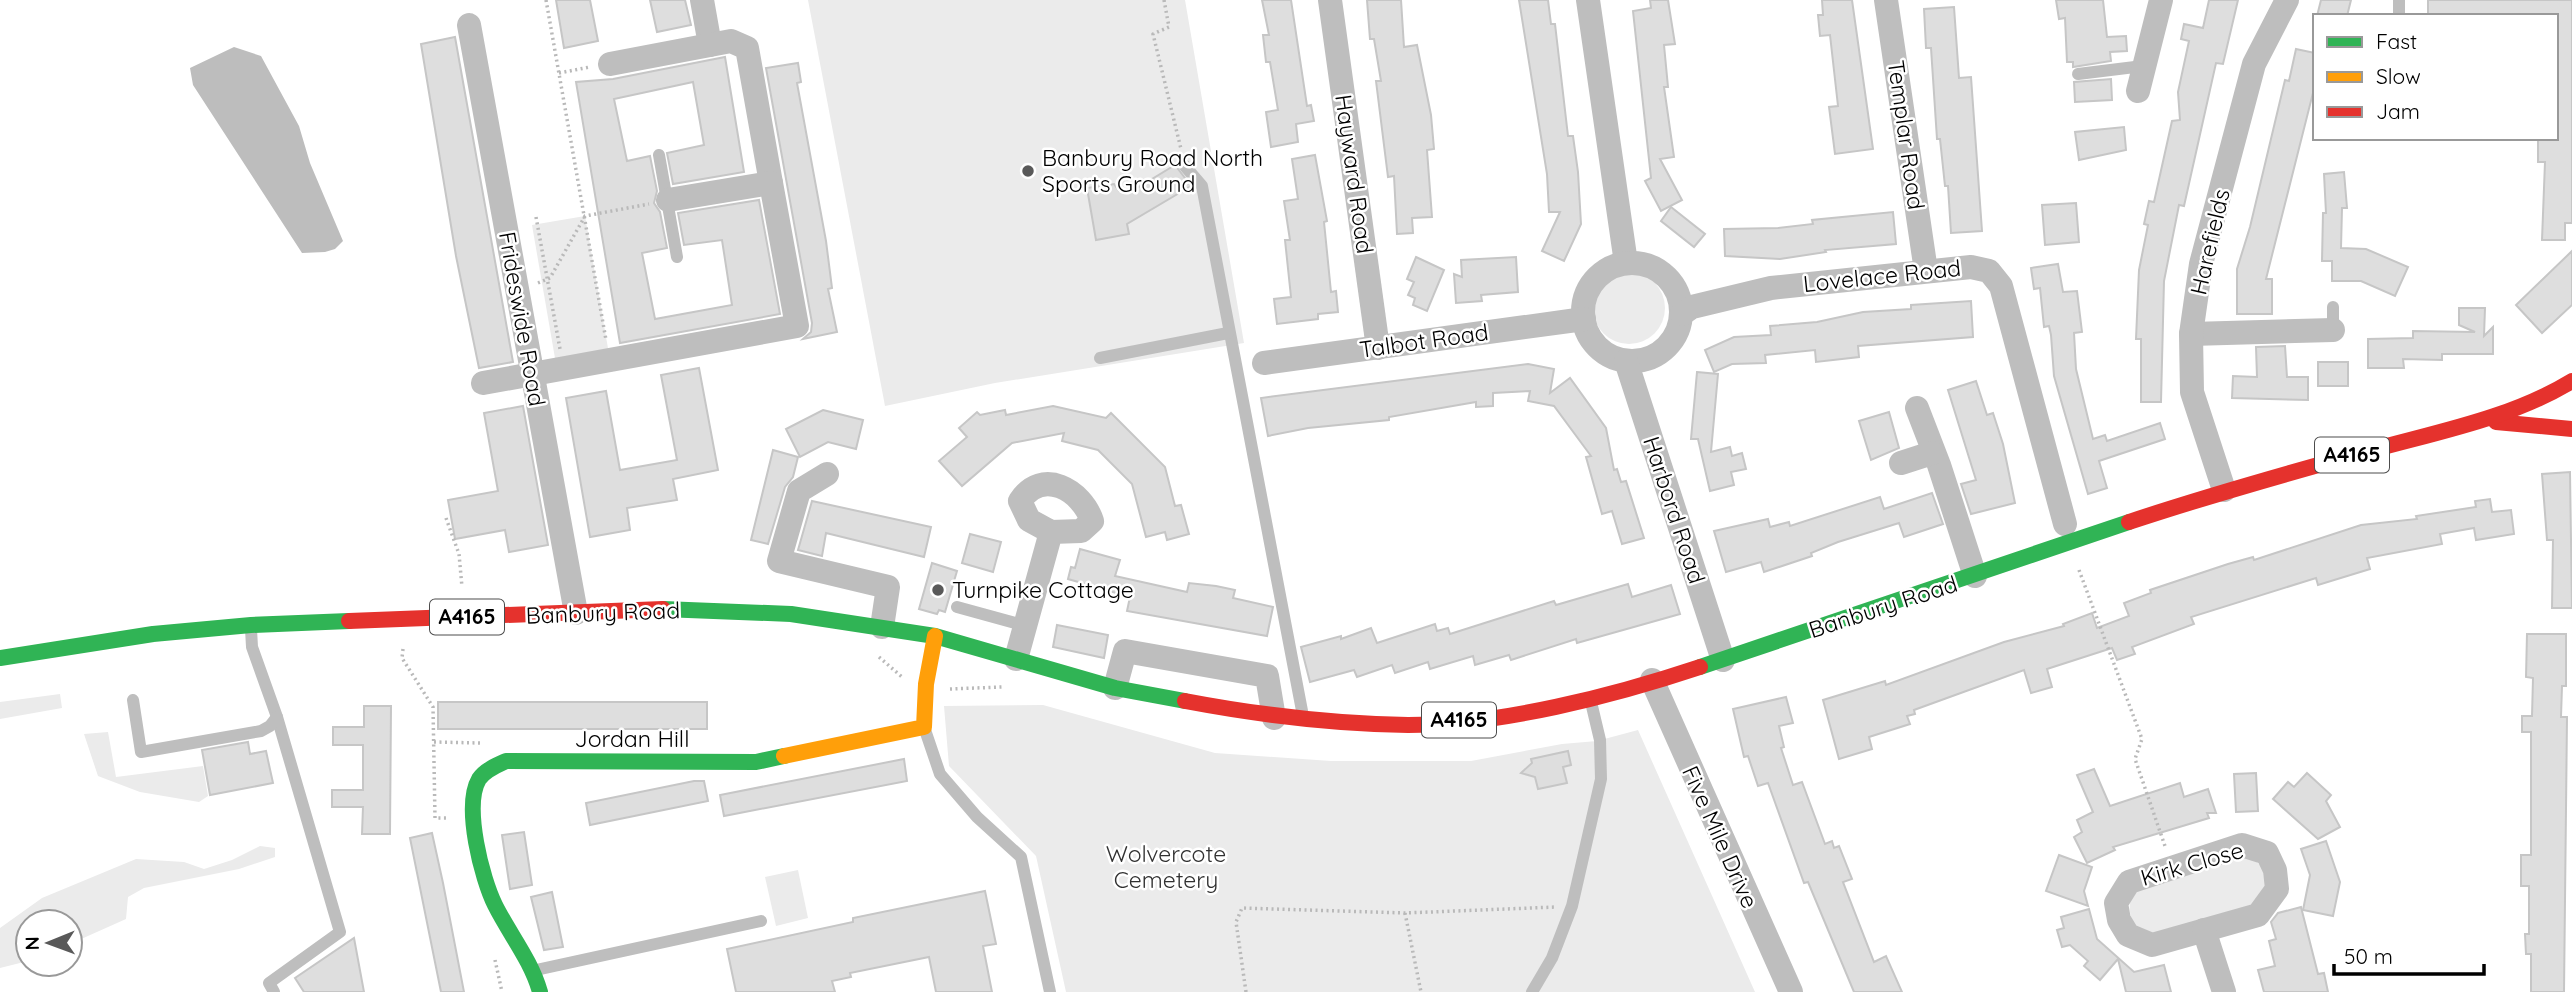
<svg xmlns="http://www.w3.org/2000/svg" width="2572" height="992" font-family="Quicksand,sans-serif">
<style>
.green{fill:#ebebeb}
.water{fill:#bdbdbd}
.building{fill:#dedede;stroke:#c6c6c6;stroke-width:2}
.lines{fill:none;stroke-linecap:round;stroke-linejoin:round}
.path{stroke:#b9b9b9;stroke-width:3.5;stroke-dasharray:2 3.5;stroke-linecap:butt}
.lane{stroke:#bebebe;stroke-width:12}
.street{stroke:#bebebe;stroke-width:24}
.fast{stroke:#30b455;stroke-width:16}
.slow{stroke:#ff9f0a;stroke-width:16}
.jam{stroke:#e5322d;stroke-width:16}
.poi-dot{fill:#595959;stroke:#fff;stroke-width:2.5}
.labels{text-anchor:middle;stroke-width:5;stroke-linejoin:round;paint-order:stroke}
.shield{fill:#fff;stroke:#4c4c4c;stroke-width:2}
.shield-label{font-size:21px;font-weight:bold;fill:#000}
.street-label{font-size:23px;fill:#000;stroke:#fff}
.poi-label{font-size:23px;fill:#000;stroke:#fff;text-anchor:start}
.park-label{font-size:23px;fill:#313131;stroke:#fff}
</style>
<rect width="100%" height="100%" fill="#fff"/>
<g class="green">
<path d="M808,0H1185L1244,343L995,383L885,406Z"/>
<path d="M585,216L609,354L556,364L532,225Z"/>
<circle cx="1629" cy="308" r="36"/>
<path d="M60,694L62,708L0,719V702Z"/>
<path d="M1043,705L1215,753L1331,761H1471L1562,744L1597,741L1638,730L1755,992H1066L1036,856L949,766L944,706Z"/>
<path d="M108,732L116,777L203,766L208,796L199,802L140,792L98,776L84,734Z"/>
<path d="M260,846L275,848V857L239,869L144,888L128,897L126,919L70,944V922H28V961L0,968V928L42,898L136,859L184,862L204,869L232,860Z"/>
<path d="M2241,854C2264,862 2268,872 2267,895L2256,906L2155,936L2137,930C2128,914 2127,905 2135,889Z"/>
<path d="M798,870L808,918L776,926L765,877Z"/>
</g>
<path class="water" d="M234,47L261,56L299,126L310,163L343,241L335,249L325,252L302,253L193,85L190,68Z"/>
<g class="building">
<path d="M556,0H590L598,41L564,48Z"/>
<path d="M650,0H685L691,25L657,32Z"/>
<path d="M1262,0H1291L1307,106L1311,105L1314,121L1296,124L1298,142L1271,147L1266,112L1278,110L1270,62H1266L1263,35H1269Z"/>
<path d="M1367,0H1401L1404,47L1417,45L1431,115L1434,149L1427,150L1432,217L1412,218L1413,233L1397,234L1394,176L1388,177L1376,81H1381L1374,39H1370Z"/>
<path d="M1519,0H1548L1551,24H1555L1568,136H1573L1578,172L1581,224L1564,261L1542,251L1560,212H1549L1547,174Z"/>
<path d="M1650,0H1668L1675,44L1664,45L1668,87H1664L1674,157L1660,159L1682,200L1661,211L1645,181L1651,178L1633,11L1651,8Z"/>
<path d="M1822,0H1852L1873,149L1835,154L1829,107L1838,106L1830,35L1820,36L1818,15H1823Z"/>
<path d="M2056,0H2103L2107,37L2126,36L2127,51L2110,52L2111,61L2073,67V62H2067L2065,18L2059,19Z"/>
<path d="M2209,0H2238L2223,64L2216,63L2184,206L2179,205L2164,281L2161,402H2141V339H2136L2139,270L2148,225L2144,224L2149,201L2154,202L2172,121L2180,120L2178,92L2189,41L2181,39L2184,24L2203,28Z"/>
<path d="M2321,0H2351L2347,16H2317Z"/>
<path d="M2428,0H2572V223H2565V240H2542L2545,162H2538V138H2556V16H2428Z"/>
<path d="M1954,7L1959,78L1971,77L1982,231L1951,233L1948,186H1945L1940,139H1937L1931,48H1926L1924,9Z"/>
<path d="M455,37L513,362L479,368L456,256L421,44Z"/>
<path d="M2296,49L2315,53V85L2266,279H2272V314H2237V269L2250,227L2285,80L2289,81Z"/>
<path d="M725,57L744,172L673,184L667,153L704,145L693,82L614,99L627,161L650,156L657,191L654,203L660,212L667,248L642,253L655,319L732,305L722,240L684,245L678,213L759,200L780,314L620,343L576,82L613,79Z"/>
<path d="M798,63L801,82L797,83L826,241L832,288L828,289L837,332L803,339L811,332L812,323L766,68Z"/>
<path d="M2111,79L2112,100L2075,102L2074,82Z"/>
<path d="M2124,127L2126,150L2079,160L2075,132Z"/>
<path d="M1315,155L1327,221L1324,222L1331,292L1336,291L1338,312L1318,314V319L1277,324L1274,299L1291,297L1285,240H1290L1284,201L1298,199L1292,159Z"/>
<path d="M1175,165L1191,186L1127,224L1129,234L1096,240L1087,188L1114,184L1119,191L1137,188Z"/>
<path d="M2344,172L2347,208H2342L2341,248L2366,249L2408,267L2395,296L2361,281H2332V261H2322L2323,213H2326L2324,174Z"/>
<path d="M2076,203L2079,242L2045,245L2042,205Z"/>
<path d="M1671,207L1705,234L1694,247L1661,221Z"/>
<path d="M1893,212L1896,244L1825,250L1826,252L1780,259L1725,256L1724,229L1778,228L1813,224L1812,220Z"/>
<path d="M2572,251V305L2542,333L2516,305Z"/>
<path d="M1416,257L1444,270L1427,311L1413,305L1415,298L1408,295L1414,282L1407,279Z"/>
<path d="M1516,257L1518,292L1481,295L1482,301L1456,303L1454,274L1462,277L1461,260Z"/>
<path d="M2058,264L2063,292L2077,291L2082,332L2074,333L2076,369L2093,439L2105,435L2107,441L2160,423L2165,439L2099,461L2107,488L2088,494L2054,376L2051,335L2049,326L2044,327L2040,288L2034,289L2031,268Z"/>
<path d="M1971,301L1973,337L1858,346L1859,357L1816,362L1815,350L1765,355L1766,363L1732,364L1714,372L1705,350L1734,337L1771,335L1770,326L1817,322L1863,312L1911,309V305Z"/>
<path d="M2459,308H2485L2484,336L2493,327V354H2442V360L2403,359L2404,368H2368V339L2413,338V331L2475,332L2459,325Z"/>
<path d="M2285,346L2287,377H2308V400L2232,398L2233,376L2257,377L2256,347Z"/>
<rect x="2318" y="362" width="30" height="24"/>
<path d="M1528,364L1554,369L1550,393L1570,378L1606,428L1614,470L1617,469L1621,482L1626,481L1644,538L1622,544L1612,511L1602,514L1586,457L1591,456L1554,406L1528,401L1530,391L1493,393V406L1476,407V402L1389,417V420L1308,428L1268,436L1261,398Z"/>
<path d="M699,368L718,470L673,479L677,500L627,508L630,530L590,537L566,398L606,391L620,470L677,460L661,375Z"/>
<path d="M1697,372L1718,374L1711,452L1730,447L1732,456L1742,453L1746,469L1731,472L1734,485L1710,491L1698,439H1691Z"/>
<path d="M1976,381L1987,415L1993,413L2003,444L2015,503L1971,514L1961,484L1976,480L1948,390Z"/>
<path d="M523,406L548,545L509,552L505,530L455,539L448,500L498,491L484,413Z"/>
<path d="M1053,406L1106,418L1111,413L1165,467L1175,506L1181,505L1189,534L1167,540L1165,532L1146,537L1132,484L1098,450L1062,441L1064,433L1012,443L962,486L939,461L967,437L959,428L977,412L980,415L1005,410L1006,415Z"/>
<path d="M823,410L863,420L856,449L828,442L800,457L786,429Z"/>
<path d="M1889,412L1899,448L1871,460L1859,421Z"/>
<path d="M773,450L798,457L793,477L785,487L768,544L751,540Z"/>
<path d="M2570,472L2572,608H2552L2553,540H2547L2542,474Z"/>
<path d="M1932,493L1943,524L1904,537L1899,523L1838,542L1811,553L1812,556L1764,572L1761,562L1726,572L1714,531L1768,519L1770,527L1789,522L1790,526L1880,497L1884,509Z"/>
<path d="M2490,499L2492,512L2511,510L2514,534L2476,540L2474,528L2440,534L2442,544L2367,558L2370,569L2318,585L2316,578L2191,617L2194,624L2132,647L2135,654L2117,660L2112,648L2047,669L2052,687L2031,693L2024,670L1914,710L1915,714L1907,716L1910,724L1869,737L1872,749L1839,759L1823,700L1885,681L1886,685L2004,642L2064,626L2063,624L2092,613L2097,628L2129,616L2124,603L2151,593L2150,590L2228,564L2253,557L2254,560L2361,525L2417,519L2416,516L2476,507L2475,501Z"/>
<path d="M812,501L931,527L924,557L826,533L822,556L798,550Z"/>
<path d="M970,534L1001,542L993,572L962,563Z"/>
<path d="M1080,549L1120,560L1115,576L1187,592L1189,583L1216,586L1235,590L1233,598L1273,607L1267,636L1127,611L1130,597L1068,579L1071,567L1075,568Z"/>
<path d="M932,563L957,571L945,612L939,610L937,614L919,609Z"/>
<path d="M1628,584L1632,597L1671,585L1680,614L1577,643L1576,639L1511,660L1509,655L1475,665L1473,656L1430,669L1428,662L1395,673L1392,665L1357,677L1354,670L1310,682L1301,647L1341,636V639L1371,628L1377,643L1435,624L1437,631L1448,628L1450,634L1554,601L1556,605Z"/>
<path d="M1057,625L1108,635L1104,658L1053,647Z"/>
<path d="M2527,634H2566V686H2562L2561,717H2567L2564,992H2531V954H2526L2525,934H2529V886H2521V855H2531V732H2522V716H2532L2533,678L2526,677Z"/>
<path d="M1786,697L1793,723L1779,726L1784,747L1781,748L1793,785L1802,782L1825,844L1832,841L1834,848L1839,846L1852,879L1843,882L1874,962L1886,956L1902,992H1854L1808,882L1804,883L1768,783L1758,786L1748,756L1744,757L1733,709Z"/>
<rect x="438" y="702" width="269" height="27"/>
<path d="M364,706H391L390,834H362L363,807H332V790H363V745H333V727H364Z"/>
<path d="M248,742L250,754L266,751L273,783L210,795L202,750Z"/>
<path d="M1568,751L1571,765L1563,767L1567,783L1538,789L1535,777L1521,773L1532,763L1531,759Z"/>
<path d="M904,759L907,781L724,816L720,795Z"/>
<path d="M2094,769L2110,806L2180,783L2184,797L2208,789L2216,813H2207L2209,818L2113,847L2115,850L2087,863L2074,837L2082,832L2077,820L2093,812L2077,775Z"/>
<path d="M2256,773L2258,811L2236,812L2234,774Z"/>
<path d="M2307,773L2331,795L2326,801L2340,827L2318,839L2273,799L2288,782L2294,787Z"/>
<path d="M694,781H704L708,801L590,825L586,803Z"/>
<path d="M524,832L532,885L510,889L502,835Z"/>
<path d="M432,833L443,883L464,992H441L410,838Z"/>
<path d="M2326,841L2340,882L2333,916L2303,910L2310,875L2301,849Z"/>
<path d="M2059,855L2092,867L2084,891L2088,906L2046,891Z"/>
<path d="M985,891L996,944L983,946L992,992H936L929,957L850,973L851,977L832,981L835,992H736L727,949L853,922V918Z"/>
<path d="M552,892L563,947L544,950L531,897Z"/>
<path d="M2301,907L2318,974L2324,973L2328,992H2264L2258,970L2275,966L2269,941L2276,939L2271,922L2278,913Z"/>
<path d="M2089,909L2097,939L2134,972L2164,965L2171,992H2126L2118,959L2100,980L2084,966L2088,961L2070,945L2062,947L2057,930L2064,928L2061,917Z"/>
<path d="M354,938L364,992H304L295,978Z"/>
</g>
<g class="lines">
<g class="path">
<path d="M546,0L606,340"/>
<path d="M1164,0L1169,27L1153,34L1181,149"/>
<path d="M559,73L590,67"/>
<path d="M536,217L560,349"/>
<path d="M538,283L550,278L585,216L649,204"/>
<path d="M446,518L459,554L462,587"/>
<path d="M2079,570L2142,739L2135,759L2166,849"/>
<path d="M403,649L402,658L433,707L435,818H448"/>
<path d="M879,657L902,677"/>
<path d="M950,689L1002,687"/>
<path d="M434,742L480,743"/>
<path d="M1405,913L1421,992"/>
<path d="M495,960L502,992"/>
<path d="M1246,992L1236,922L1242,908L1405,913L1556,907"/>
</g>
<g class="lane">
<path d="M2399,0V16"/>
<path d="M2078,74L2143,66"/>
<path d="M659,155L677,257"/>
<path d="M1184,165L1202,186L1303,716"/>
<path d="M2333,330V307"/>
<path d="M1100,358L1228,333"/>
<path d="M957,607L1026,626"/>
<path d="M251,629L252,647L277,717L340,932L269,983L274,992"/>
<path d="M133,700L141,752L261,731L270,726L277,717"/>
<path d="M924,727L940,774L977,817L1021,857L1050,992"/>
<path d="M536,970L761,921"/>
<path d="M1532,992L1552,958L1572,906L1601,779L1600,740L1591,702"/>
</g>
<g class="street">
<path d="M702,0L710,45"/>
<path d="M1330,0L1378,348"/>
<path d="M1588,0L1626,263"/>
<path d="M1886,0L1926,271"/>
<path d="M469,25L576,613"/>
<path d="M610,64L731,41L747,48L771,183"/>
<path d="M2138,91L2161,0"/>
<circle cx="1632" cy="312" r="49"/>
<path d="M1682,314L1692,307L1771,288L1971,267L1989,271L2001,286L2065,524"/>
<path d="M2191,334L2333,330"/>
<path d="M1626,361L1723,660"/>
<path d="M1264,363L1584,319"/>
<path d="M483,383L797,326L771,183L668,200"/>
<path d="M1917,408L1939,465L1975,576"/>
<path d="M1901,463L1932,453"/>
<path d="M827,474L799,491L779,561L888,587L882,627"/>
<path d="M2224,490L2192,392L2191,334L2201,264L2254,64L2287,0"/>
<path d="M1016,659L1051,532L1029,520L1020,501C1042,467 1082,490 1092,521L1081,531L1051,532"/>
<path d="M1652,680L1791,992"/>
<path d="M1115,688L1125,651L1267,676L1274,718"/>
<path d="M2242,845L2267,853L2275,870L2277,889L2258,915L2152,945L2128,935L2119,920L2116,903L2129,882Z"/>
<path d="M2204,930L2224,992"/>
</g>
<g class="fast">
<path d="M663,609L791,614L935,636L1115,688L1185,701"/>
<path d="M0,658L153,634L251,625L349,621"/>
<path d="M1700,667L2129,522"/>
<path d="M540,992C531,960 510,935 495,905C482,879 463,806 479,779C485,770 497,765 506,761L756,762L784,756"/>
</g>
<path class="slow" d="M784,756L924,727L926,684L935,636"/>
<g class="jam">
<path d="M2496,422L2572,429"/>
<path d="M2129,522C2210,495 2292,472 2376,449C2442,431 2513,417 2572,381"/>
<path d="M349,621L663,609"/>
<path d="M1185,701C1259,715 1332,724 1408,725C1500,725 1613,696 1700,667"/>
</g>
</g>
<g class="poi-dot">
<circle cx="1028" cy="171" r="7"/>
<circle cx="938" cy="590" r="7"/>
</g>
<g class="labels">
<g class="shield">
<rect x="2315" y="437.5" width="74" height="35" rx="5"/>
<rect x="430" y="599.5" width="74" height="35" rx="5"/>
<rect x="1422" y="702.5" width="74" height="35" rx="5"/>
</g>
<g class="shield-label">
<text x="2352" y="462">A4165</text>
<text x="467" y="624">A4165</text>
<text x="1459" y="727">A4165</text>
</g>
<g class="street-label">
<text transform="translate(1906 135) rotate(82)" y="8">Templar Road</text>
<text transform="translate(1354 174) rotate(82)" y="8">Hayward Road</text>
<text transform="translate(2210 242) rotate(-77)" y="8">Harefields</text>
<text transform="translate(1882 276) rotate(-6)" y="8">Lovelace Road</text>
<text transform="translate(522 319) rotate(80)" y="8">Frideswide Road</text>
<text transform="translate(1424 341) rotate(-8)" y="8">Talbot Road</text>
<text transform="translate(1674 510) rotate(72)" y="8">Harbord Road</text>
<text transform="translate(1883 607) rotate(-18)" y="8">Banbury Road</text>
<text transform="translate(603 613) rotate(-2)" y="8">Banbury Road</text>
<text x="632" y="747">Jordan Hill</text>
<text transform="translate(1720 837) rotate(66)" y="8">Five Mile Drive</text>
<text transform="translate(2192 864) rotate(-16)" y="8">Kirk Close</text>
</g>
<g class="poi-label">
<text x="1042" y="166">Banbury Road North<tspan x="1042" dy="26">Sports Ground</tspan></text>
<text x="952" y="598">Turnpike Cottage</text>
</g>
<g class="park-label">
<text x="1166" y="862">Wolvercote<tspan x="1166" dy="26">Cemetery</tspan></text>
</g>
</g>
<rect x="2313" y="14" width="245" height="126" fill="#ffffff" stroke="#999999" stroke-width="2"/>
<rect x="2327" y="37" width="35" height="10" fill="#30b455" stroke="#999999" stroke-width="2"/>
<text x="2376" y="49" font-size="21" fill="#000000">Fast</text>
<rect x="2327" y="72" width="35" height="10" fill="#ff9f0a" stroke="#999999" stroke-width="2"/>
<text x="2376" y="84" font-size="21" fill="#000000">Slow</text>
<rect x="2327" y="107" width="35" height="10" fill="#e5322d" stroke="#999999" stroke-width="2"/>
<text x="2376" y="119" font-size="21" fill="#000000">Jam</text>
<g transform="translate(49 943) rotate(269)"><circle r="33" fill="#ffffff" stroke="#999999" stroke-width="2"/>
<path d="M0-5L12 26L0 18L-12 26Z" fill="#595959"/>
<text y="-10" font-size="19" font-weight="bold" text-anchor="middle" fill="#000000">N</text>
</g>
<path d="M2334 964v10h150v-10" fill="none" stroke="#000000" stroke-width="3.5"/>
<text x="2344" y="964" font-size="21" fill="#000000" stroke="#ffffff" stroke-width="5" paint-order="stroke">50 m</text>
</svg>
